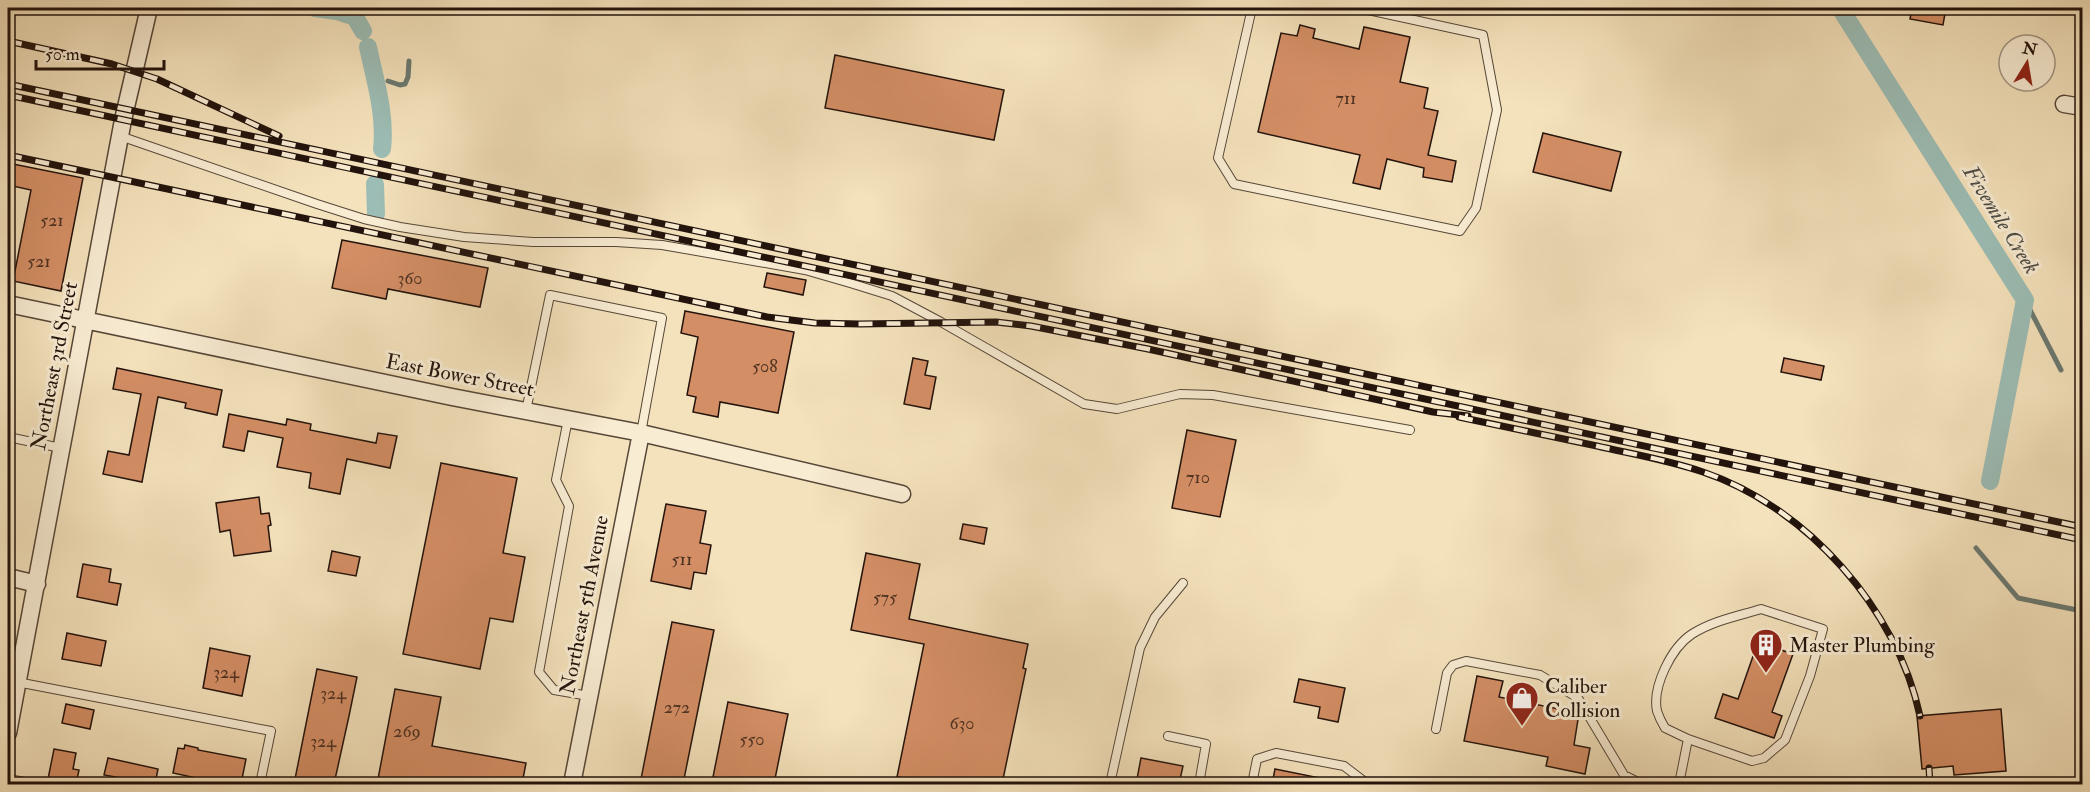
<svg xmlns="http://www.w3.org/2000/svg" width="2090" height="792" font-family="'IM FELL Double Pica',serif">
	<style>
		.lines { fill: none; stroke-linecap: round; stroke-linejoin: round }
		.stream { stroke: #6b7971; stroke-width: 5 }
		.canal { stroke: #9cbdb5; stroke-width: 18 }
		.building { fill: #d48e65; stroke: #22130c; stroke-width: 1.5 }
		.service-casing { stroke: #564738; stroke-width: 10 }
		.minor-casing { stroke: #564738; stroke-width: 19 }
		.service { stroke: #f8ecd3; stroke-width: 8 }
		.minor { stroke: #f8ecd3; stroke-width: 16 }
		.rail-casing { stroke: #22130c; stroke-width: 7 }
		.rail { stroke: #f8ecd3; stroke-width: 4.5; stroke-dasharray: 14; stroke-linecap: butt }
		.labels { text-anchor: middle; stroke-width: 6; stroke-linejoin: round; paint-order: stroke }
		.number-label { font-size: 18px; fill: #4e3222 }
		.street-label { font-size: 21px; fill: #22130c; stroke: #f8ecd3 }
		.poi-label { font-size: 21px; fill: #22130c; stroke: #f8ecd3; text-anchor: start }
		.water-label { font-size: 22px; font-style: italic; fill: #4d4e47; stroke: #f8ecd3 }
	</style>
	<rect width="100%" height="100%" fill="#f4e2bc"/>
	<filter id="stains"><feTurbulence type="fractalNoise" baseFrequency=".00333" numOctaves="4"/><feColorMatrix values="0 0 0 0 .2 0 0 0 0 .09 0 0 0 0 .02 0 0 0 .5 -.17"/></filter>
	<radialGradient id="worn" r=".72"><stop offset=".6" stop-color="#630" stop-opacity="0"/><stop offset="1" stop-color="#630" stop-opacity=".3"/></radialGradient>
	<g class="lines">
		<!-- stream -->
		<path class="stream" d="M388 81 400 85 405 84 408 77 409 61
			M2025 300 2061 370
			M1976 548 2018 598 2082 611"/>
		<!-- canal -->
		<path class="canal" d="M315 8 337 11 355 17 363 31
			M1840 8 2025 300 1990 481
			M368 47C375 80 386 115 382 149
			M375 184 376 214"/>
	</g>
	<!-- building -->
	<path class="building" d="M1912 8H1946L1943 25 1910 19Z
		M1300 25 1315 29 1313 38 1359 49 1364 27 1410 37 1400 82 1428 88 1424 108 1438 111 1428 155 1456 161 1452 182 1423 177 1424 168 1387 159 1380 189 1353 183 1360 155 1258 132 1281 33 1297 36Z
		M835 55 1004 90 994 140 825 108Z
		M1543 133 1621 152 1611 191 1533 172Z
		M8 163 83 178 61 291 13 281 31 190 8 185Z
		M342 240 488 268 480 307 388 289 386 299 332 288Z
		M767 273 806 280 803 295 764 287Z
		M685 311 794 332 778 413 720 402 718 417 693 412 696 397 687 395 698 337 681 333Z
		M913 358 928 361 925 375 936 377 930 409 904 404Z
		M1784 358 1824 366 1821 380 1781 372Z
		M117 368 222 390 217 415 185 408 186 403 158 397 142 482 103 474 108 451 129 455 141 394 113 389Z
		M229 414 286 425 287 419 311 424 310 430 376 443 378 433 397 436 390 468 347 459 340 494 309 488 311 473 277 467 283 438 248 431 244 451 223 447Z
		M1187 430 1236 440 1220 517 1172 508Z
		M441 463 517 478 503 553 525 557 513 622 490 618 480 669 403 654Z
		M259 497 261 514 269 513 271 525 268 526 271 551 234 556 230 530 220 532 216 503Z
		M666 504 706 511 700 543 711 545 706 574 694 572 691 589 651 581Z
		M963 524 987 528 984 544 960 539Z
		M332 551 360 557 356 576 328 571Z
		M866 553 920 564 909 619 1028 644 1023 668 1026 669 1002 784H931L897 777 924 644 851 630Z
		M83 564 111 569 109 582 121 584 117 605 77 597Z
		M672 622 714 630 683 784H640Z
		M67 633 106 641 101 666 62 659Z
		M1758 642 1793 654 1772 712 1782 716 1774 738 1715 718 1723 694 1738 699Z
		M210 648 250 656 242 696 203 688Z
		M317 669 357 677 349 716 334 784H294Z
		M1477 676 1503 681 1499 697 1579 713 1574 745 1590 748 1585 774 1546 766 1548 757 1464 741Z
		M1299 679 1345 688 1338 722 1318 718 1320 707 1294 702Z
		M395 689 441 697 432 746 526 763 522 784H410L378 779Z
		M728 702 788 714 774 784H751L713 777Z
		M66 704 94 710 90 729 62 723Z
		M2001 709 2006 771 1954 775 1953 766 1922 769 1917 716Z
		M185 745 198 748V750L246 759 241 784H200L201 779 173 773 178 748 184 749Z
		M54 749 76 753 73 769 79 770 76 784 48 779Z
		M108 758 158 769 155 784 104 775Z
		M1141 758 1183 766 1179 784H1136Z
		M1275 769 1320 778V784H1272Z"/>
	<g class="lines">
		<!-- service casing -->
		<g class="service-casing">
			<path id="service" d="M1252 8 1218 158 1234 184 1460 231 1476 208 1497 110 1483 35 1359 8
				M2082 134 2080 141 2082 162
				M120 136 317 204 364 219 400 227 464 237 533 242H616L662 245 805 270 850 283 892 296 941 322 1084 404 1117 409 1180 394 1213 395 1410 430
				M526 411 550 295 662 318 641 433
				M568 419 556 480 569 506 539 672 554 690 589 696
				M8 437 61 448
				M1761 609 1823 629 1810 676 1785 740 1764 758 1752 761 1688 739 1665 728C1662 723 1659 717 1657 711 1652 687 1671 648 1692 634 1712 621 1738 616 1761 609Z
				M17 682 271 731 260 784
				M1436 729 1447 673 1453 665 1466 661 1540 675 1578 698 1624 775 1642 784
				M1168 736 1206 744 1199 784
				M8 779 37 784
				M1110 784 1140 648 1155 617 1183 583
				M1252 784 1257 759 1276 753 1344 766 1365 782V784
				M1679 784 1688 739
				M2004 784 2018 782"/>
		</g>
		<!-- minor casing -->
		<g class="minor-casing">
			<path id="minor" d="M2064 104 2082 107
				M8 304 452 397 641 433 902 494
				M8 577 37 584
				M8 733 123 120 149 8
				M572 784 641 433"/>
		</g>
		<!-- service -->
		<use href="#service" class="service"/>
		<!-- minor -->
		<use href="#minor" class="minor"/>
		<!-- rail casing -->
		<g class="rail-casing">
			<path id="rail" d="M8 41 112 64 157 79 279 136
				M8 84 2082 527
				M8 95 2082 540
				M8 155 767 317 815 323 860 324 996 322 1031 326 1148 349 1433 412 1468 416
				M1459 417C1505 427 1551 436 1597 446 1632 454 1668 460 1703 472 1807 507 1897 609 1920 716
				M1929 768 1930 784"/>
		</g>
		<!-- rail -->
		<use href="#rail" class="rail"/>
	</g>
	<!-- icons -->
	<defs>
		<g id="building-pin" transform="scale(1.725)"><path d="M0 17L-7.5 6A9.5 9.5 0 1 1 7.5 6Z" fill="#8f2418" stroke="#f8ecd3"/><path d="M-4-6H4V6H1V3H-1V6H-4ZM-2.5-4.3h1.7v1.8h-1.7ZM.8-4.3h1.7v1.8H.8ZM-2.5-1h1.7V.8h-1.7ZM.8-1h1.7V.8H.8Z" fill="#fff"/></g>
		<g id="shop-pin" transform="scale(1.725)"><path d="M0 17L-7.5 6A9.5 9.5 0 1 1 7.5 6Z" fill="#8f2418" stroke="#f8ecd3"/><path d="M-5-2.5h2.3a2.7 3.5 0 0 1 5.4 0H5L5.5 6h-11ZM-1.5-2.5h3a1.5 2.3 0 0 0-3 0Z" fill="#fff"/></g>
	</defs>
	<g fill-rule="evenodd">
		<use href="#building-pin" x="1766" y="645"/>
		<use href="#shop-pin" x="1522" y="698"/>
	</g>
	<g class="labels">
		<!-- number labels -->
		<g class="number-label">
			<text x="1346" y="104">711</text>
			<text x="52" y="226">521</text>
			<text x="39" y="267">521</text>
			<text x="410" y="284">360</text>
			<text x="765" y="372">508</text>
			<text x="1198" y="483">710</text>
			<text x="682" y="565">511</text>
			<text x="885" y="603">575</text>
			<text x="226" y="678">324</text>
			<text x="333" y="699">324</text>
			<text x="677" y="713">272</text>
			<text x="962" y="729">630</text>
			<text x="407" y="737">269</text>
			<text x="752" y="745">550</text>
			<text x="323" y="747">324</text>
		</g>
		<!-- street labels -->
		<g class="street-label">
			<text transform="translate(54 366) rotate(-79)" y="7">Northeast 3rd Street</text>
			<text transform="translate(460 375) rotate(11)" y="7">East Bower Street</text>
			<text transform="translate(584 605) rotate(-79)" y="7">Northeast 5th Avenue</text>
		</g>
		<!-- poi labels -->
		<g class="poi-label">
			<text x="1789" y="652">Master Plumbing</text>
			<text x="1545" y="693">Caliber<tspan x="1545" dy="24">Collision</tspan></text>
		</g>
		<!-- water labels -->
		<g class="water-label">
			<text transform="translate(2002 219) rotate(58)" y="8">Fivemile Creek</text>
		</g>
	</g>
	<!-- margin -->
	<rect width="2090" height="792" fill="none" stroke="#f4e2bc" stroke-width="30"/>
	<rect x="9" y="9" width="2072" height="774" fill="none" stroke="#22130c" stroke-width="3"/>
	<rect x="15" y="15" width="2060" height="762" fill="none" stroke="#22130c" stroke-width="1.5"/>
	<!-- north arrow -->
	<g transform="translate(2027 63) rotate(11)"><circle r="28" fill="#f8ecd3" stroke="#a29583" stroke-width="1.5"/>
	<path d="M0-4.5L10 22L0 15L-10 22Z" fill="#8f2418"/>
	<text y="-9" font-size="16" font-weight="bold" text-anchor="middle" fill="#22130c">N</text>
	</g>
	<!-- scale -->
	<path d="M36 60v9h128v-9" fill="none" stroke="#22130c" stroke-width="3"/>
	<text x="45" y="60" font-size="18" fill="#22130c" stroke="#f8ecd3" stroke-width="4.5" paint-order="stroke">50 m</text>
	<rect width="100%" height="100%" filter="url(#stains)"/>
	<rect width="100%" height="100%" fill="url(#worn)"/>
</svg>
